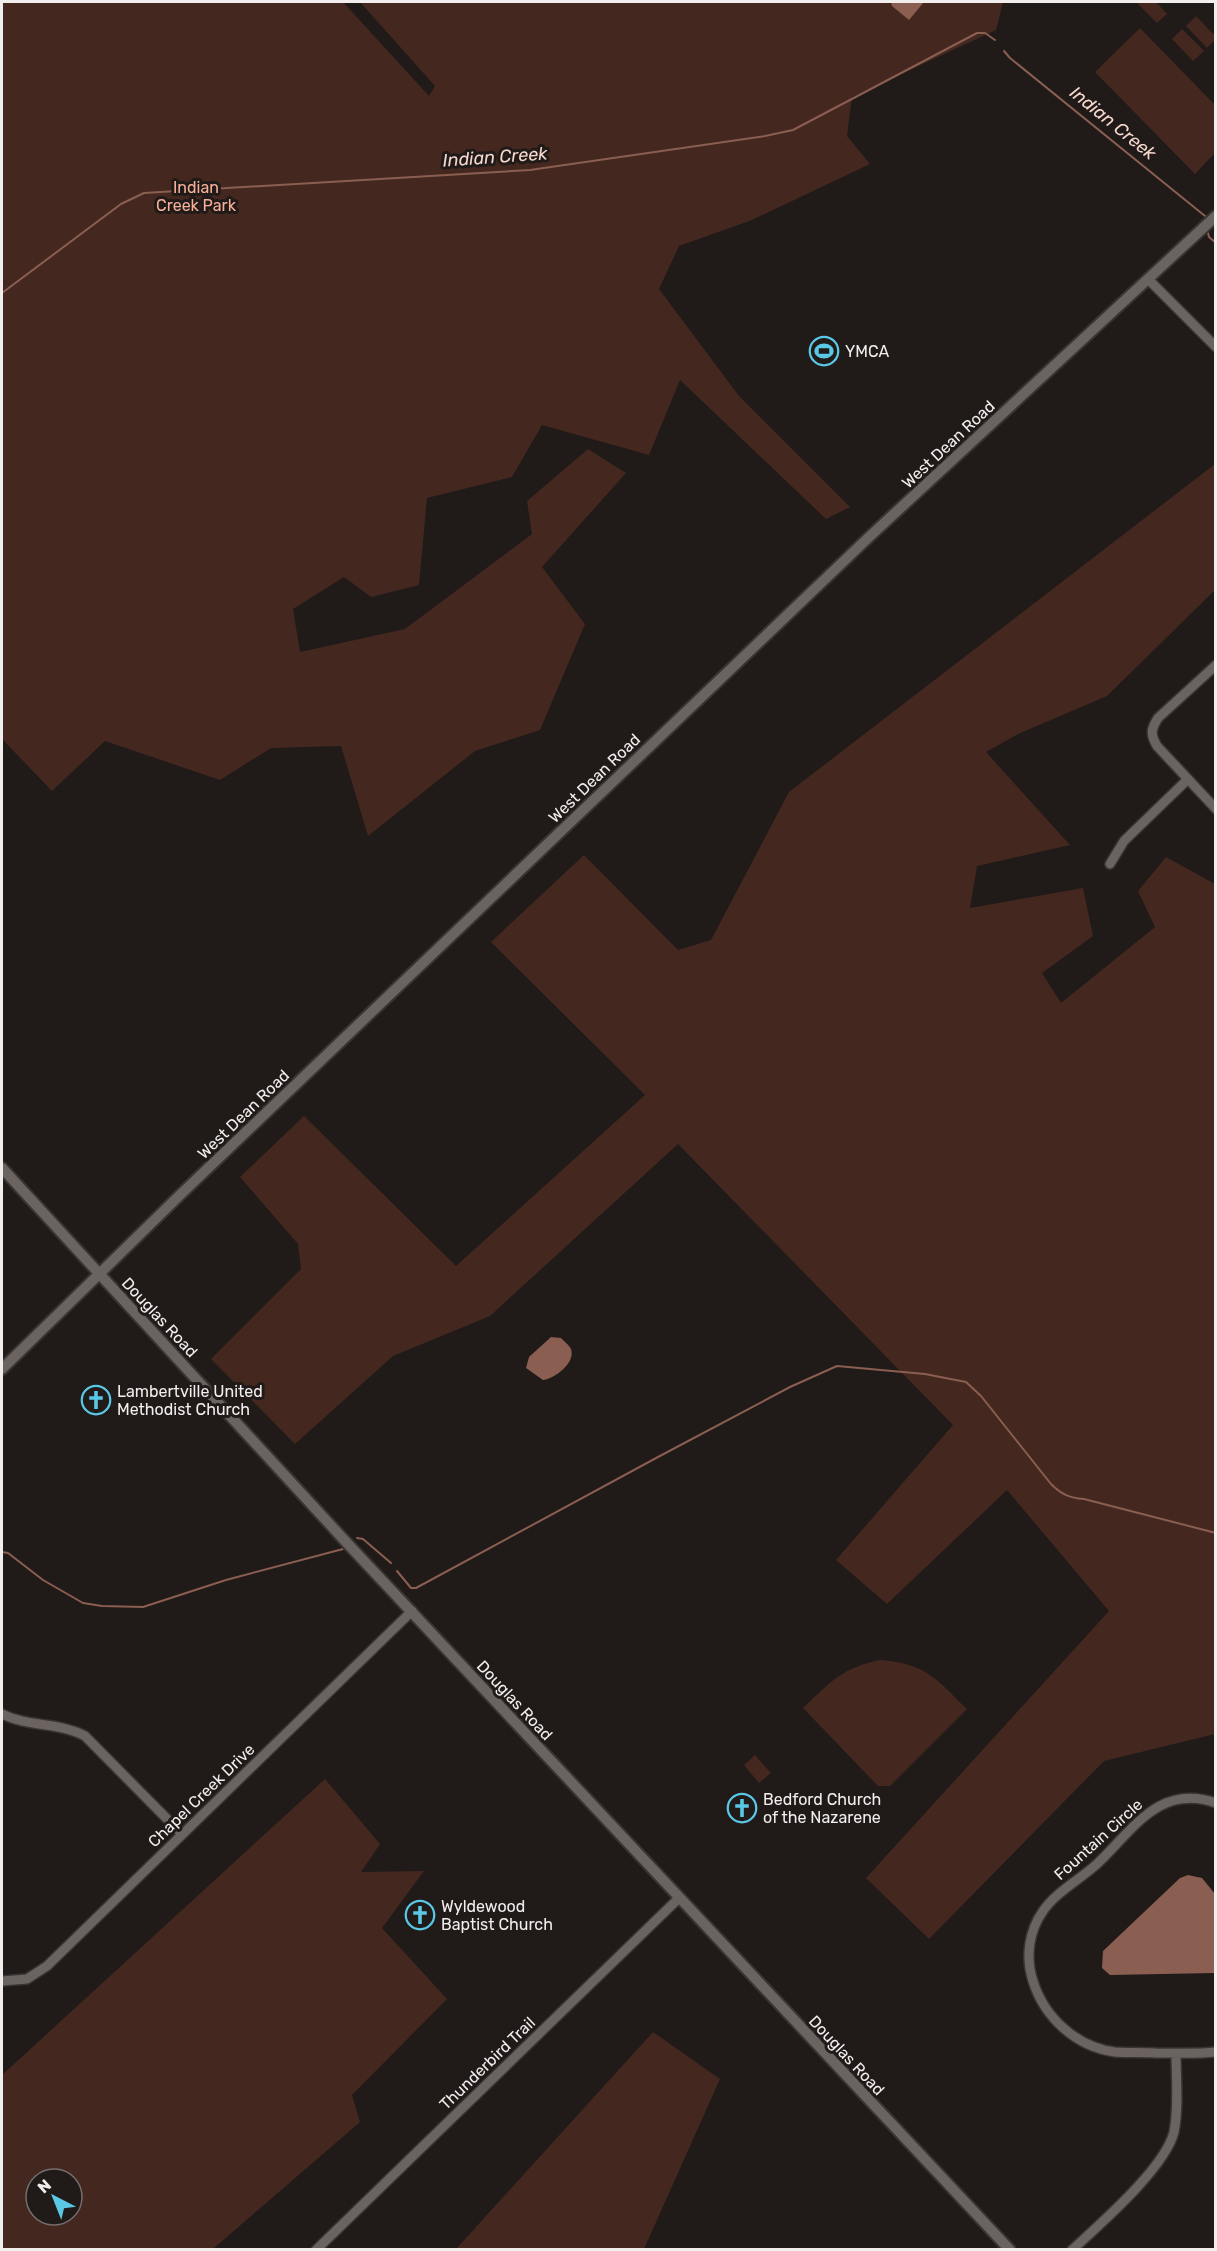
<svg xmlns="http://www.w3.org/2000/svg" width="1217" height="2251" font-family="Rubik,sans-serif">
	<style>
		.green { fill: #44281f; fill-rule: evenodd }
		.water { fill: #8a5e50 }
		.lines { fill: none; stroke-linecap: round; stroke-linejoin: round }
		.stream { stroke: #8a5e50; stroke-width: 2 }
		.minor-casing { stroke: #383433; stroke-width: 12 }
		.tertiary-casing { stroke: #383433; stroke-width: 14 }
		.minor { stroke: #6a6360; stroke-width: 9 }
		.tertiary { stroke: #6a6360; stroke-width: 10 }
		.labels { text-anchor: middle; stroke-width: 6; stroke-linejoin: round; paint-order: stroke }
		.park-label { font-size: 16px; fill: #f9b099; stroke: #201a19 }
		.poi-label { font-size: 16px; fill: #f2eeed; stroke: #201a19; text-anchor: start }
		.street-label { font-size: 16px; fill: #f2eeed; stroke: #201a19 }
		.water-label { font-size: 18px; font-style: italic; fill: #f5d7cd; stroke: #201a19 }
	</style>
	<rect width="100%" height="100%" fill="#201a19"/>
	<!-- green -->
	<path class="green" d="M2 2H343L429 96 435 86 360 2H1003L996 30 852 97 847 136 870 164 752 220 679 246 659 289 739 396 850 507 826 519 680 380 649 455 542 425 512 477 427 498 419 585 371 597 344 577 293 609 300 652 405 629 532 534 527 501 588 449 626 473 542 567 585 624 540 730 475 751 368 836 341 746 271 748 220 780 105 741 52 791 2 739Z
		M1136 2H1156L1167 14 1157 23Z
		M1196 16 1215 36V40L1207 48 1186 26Z
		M1140 28 1215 105V153L1195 174 1095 72Z
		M1182 29 1204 51 1193 61 1172 39Z
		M1215 464V590L1107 696 1018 734 986 752 1070 845 977 866 970 908 1083 888 1093 936 1042 973 1061 1003 1155 927 1138 891 1166 857 1215 884V1734L1104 1761 929 1939 866 1878 1109 1611 1007 1490 887 1604 836 1560 953 1425 678 1144 490 1316 393 1356 295 1444 211 1359 301 1269 298 1244 240 1177 304 1116 456 1266 645 1095 491 942 584 855 678 950 711 940 789 792Z
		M880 1660C927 1664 935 1678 967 1709L890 1786H878L803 1708C831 1682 841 1668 880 1660Z
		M755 1755 771 1773 759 1783 744 1765Z
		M325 1779 380 1844 361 1872 424 1871 382 1928 447 1999 352 2095 360 2122 213 2249H2V2075ZM36 2179H72V2215H36Z
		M653 2032 720 2079 644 2249H456Z"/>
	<!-- water -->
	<path class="water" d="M891 2H924L909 20 892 6Z
		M551 1337 561 1338C564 1341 569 1345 571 1349 576 1363 554 1379 543 1380L526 1368 529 1357Z
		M1188 1875 1202 1878 1215 1894V1973L1110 1975 1102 1968 1103 1951 1180 1878Z"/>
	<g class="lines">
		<!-- stream -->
		<path class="stream" d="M1004 51 1010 58 1205 216
			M1208 233 1209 237 1216 243
			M2 293 121 204 144 193 530 170 765 136 793 130 977 33H985L995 40
			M357 1538 363 1539 391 1563
			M2 1552 8 1553 43 1580 83 1603 102 1606 143 1607 226 1580 343 1549
			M397 1571 411 1588H416L658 1457 790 1387 837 1366 925 1374 966 1382 981 1396 1051 1484C1061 1494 1069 1498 1084 1499L1216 1533"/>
		<!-- minor casing -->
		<g class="minor-casing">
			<path id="minor" d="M1148 279 1216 347
				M1216 665 1158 718C1151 729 1150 734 1157 746L1216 809
				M1110 864 1124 841 1187 780
				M2 1714C28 1727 59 1722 85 1736L182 1834
				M1216 1803C1159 1783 1133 1830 1098 1863 1081 1879 1057 1891 1043 1911 1029 1931 1025 1957 1033 1981 1044 2017 1076 2047 1115 2052 1128 2053 1142 2052 1156 2053 1176 2053 1196 2054 1216 2052
				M2 1981 27 1979 47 1966 412 1611
				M316 2250 679 1898
				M1072 2250C1100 2224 1165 2168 1174 2132 1179 2107 1176 2078 1176 2053"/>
		</g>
		<!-- tertiary casing -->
		<g class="tertiary-casing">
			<path id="tertiary" d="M2 1168 347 1543 1010 2250
				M2 1369 181 1194 868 538 1216 216"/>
		</g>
		<!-- minor -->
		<use href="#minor" class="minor"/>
		<!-- tertiary -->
		<use href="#tertiary" class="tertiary"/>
	</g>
	<!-- icons -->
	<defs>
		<g id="stadium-ring" transform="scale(1.5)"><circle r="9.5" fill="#201a19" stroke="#5ac8e5" stroke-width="1.5"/><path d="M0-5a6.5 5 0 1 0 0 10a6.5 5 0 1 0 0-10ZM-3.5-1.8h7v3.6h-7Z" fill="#5ac8e5"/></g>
		<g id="church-ring" transform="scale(1.5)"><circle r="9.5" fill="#201a19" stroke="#5ac8e5" stroke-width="1.5"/><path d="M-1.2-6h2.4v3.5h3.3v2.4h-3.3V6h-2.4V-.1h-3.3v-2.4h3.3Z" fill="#5ac8e5"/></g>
	</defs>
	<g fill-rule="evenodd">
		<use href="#stadium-ring" x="824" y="351"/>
		<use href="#church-ring" x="96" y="1400"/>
		<use href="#church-ring" x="742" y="1808"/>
		<use href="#church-ring" x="420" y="1915"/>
	</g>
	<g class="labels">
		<!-- park labels -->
		<g class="park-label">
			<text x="196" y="193">Indian<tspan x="196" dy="18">Creek Park</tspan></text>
		</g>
		<!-- poi labels -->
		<g class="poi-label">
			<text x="845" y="357">YMCA</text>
			<text x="117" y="1397">Lambertville United<tspan x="117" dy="18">Methodist Church</tspan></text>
			<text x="763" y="1805">Bedford Church<tspan x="763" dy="18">of the Nazarene</tspan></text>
			<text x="441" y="1912">Wyldewood<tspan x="441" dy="18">Baptist Church</tspan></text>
		</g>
		<!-- street labels -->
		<g class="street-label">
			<text transform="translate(948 444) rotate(-43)" y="6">West Dean Road</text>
			<text transform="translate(594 778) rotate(-44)" y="6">West Dean Road</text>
			<text transform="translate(243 1114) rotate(-44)" y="6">West Dean Road</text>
			<text transform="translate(160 1317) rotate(47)" y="6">Douglas Road</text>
			<text transform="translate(515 1700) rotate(47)" y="6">Douglas Road</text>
			<text transform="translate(201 1795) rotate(-44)" y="6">Chapel Creek Drive</text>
			<text transform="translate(1098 1839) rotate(-42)" y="6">Fountain Circle</text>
			<text transform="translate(847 2055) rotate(47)" y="6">Douglas Road</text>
			<text transform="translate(487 2063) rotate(-44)" y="6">Thunderbird Trail</text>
		</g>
		<!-- water labels -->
		<g class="water-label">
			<text transform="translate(1113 123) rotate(39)" y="6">Indian Creek</text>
			<text transform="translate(495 157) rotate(-4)" y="6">Indian Creek</text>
		</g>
	</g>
	<!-- border -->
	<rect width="1217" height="2251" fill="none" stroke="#f2eeed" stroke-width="6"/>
	<!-- north arrow -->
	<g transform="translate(54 2197) rotate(318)"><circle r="28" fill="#201a19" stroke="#746f6e" stroke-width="1.5"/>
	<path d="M0-4.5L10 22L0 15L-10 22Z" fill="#5ac8e5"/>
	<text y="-9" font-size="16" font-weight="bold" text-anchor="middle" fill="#f2eeed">N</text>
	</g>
</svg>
